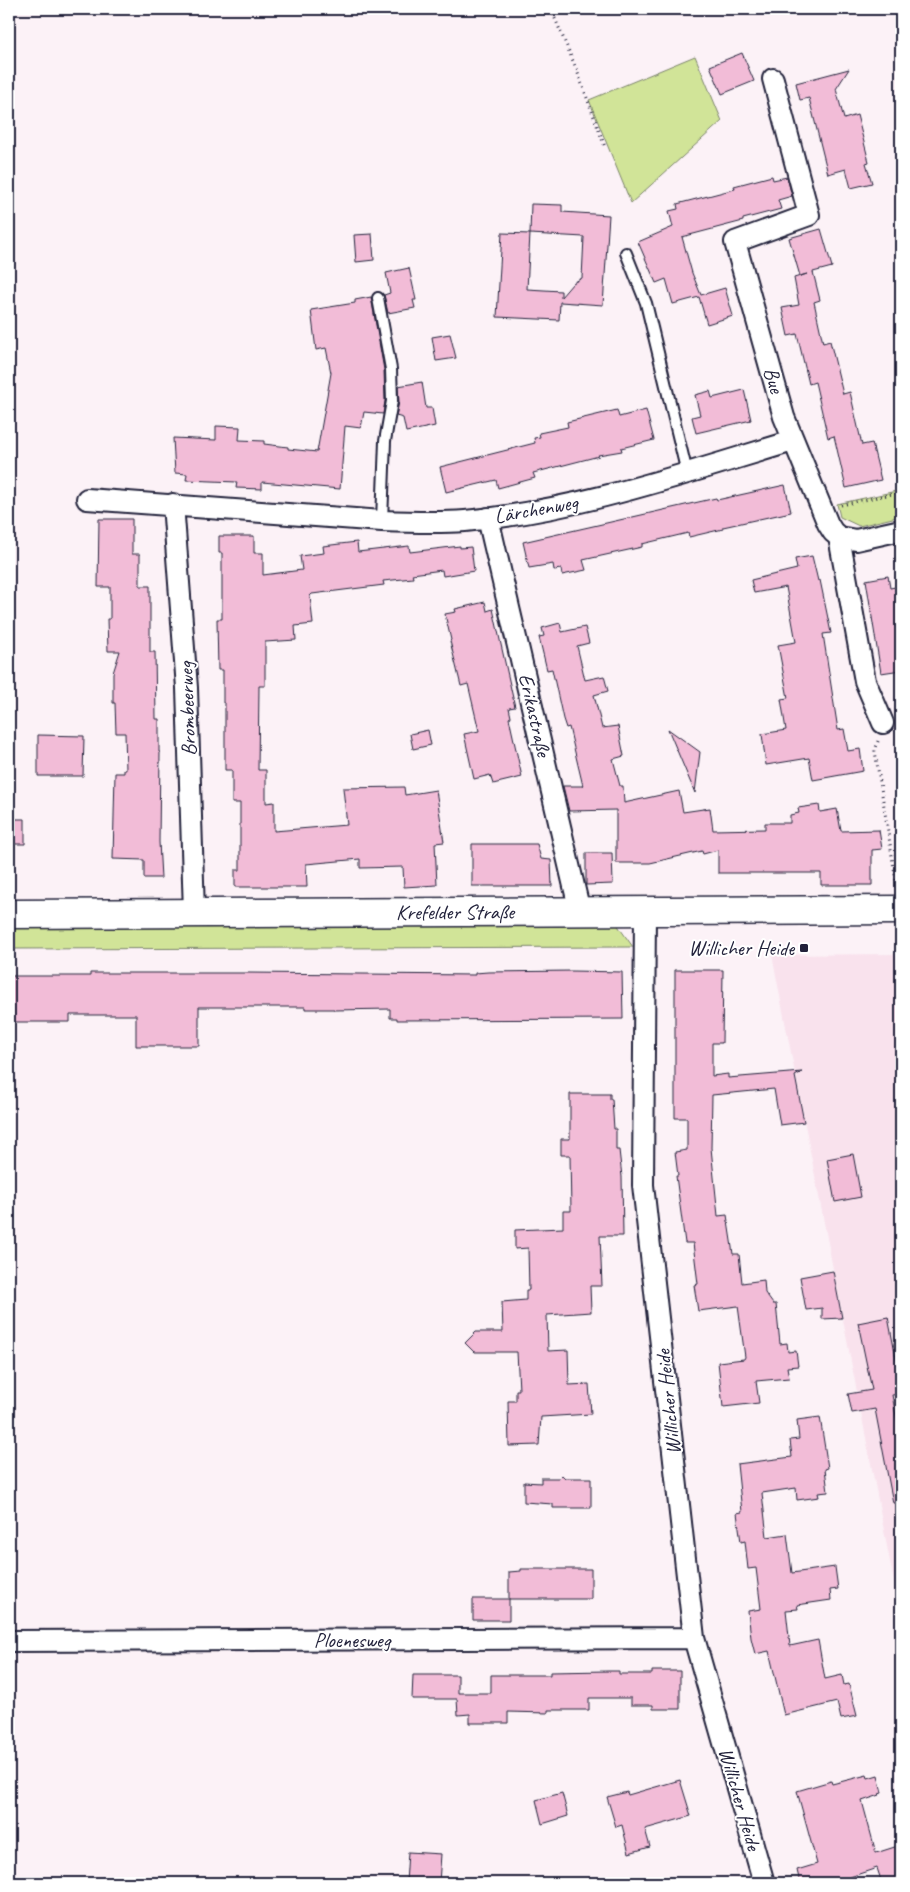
<svg xmlns="http://www.w3.org/2000/svg" width="910" height="1892" font-family="Caveat,sans-serif">
	<style>
		.built { fill: #f9e2ed }
		.green { fill: #d1e498; stroke: #7a836a }
		.building { fill: #f2bcd7; stroke: #22223b; fill-rule: evenodd }
		.lines { fill: none; stroke-linecap: round; stroke-linejoin: round }
		.lane-casing { stroke: #22223b; stroke-width: 14 }
		.street-casing { stroke: #22223b; stroke-width: 24 }
		.secondary-casing { stroke: #22223b; stroke-width: 31 }
		.path { stroke: #22223b; stroke-width: 3; stroke-dasharray: 1 4; stroke-linecap: butt }
		.lane { stroke: #fff; stroke-width: 10 }
		.street { stroke: #fff; stroke-width: 20 }
		.secondary { stroke: #fff; stroke-width: 28 }
		.poi-dot { fill: #22223b; stroke: #fff; stroke-width: 2 }
		.labels { text-anchor: middle; stroke-width: 4; stroke-linejoin: round; paint-order: stroke }
		.street-label { font-size: 21px; fill: #22223b; stroke: #fff }
		.poi-label { font-size: 21px; fill: #22223b; stroke: #fff; text-anchor: end }
	</style>
	<rect width="100%" height="100%" fill="#fcf2f7"/>
	<filter id="ink" filterUnits="userSpaceOnUse"><feTurbulence type="fractalNoise" baseFrequency=".02" numOctaves="2"/><feDisplacementMap in="SourceGraphic" scale="10" xChannelSelector="R" yChannelSelector="G"/><feConvolveMatrix kernelMatrix="1 2 1 2 8 2 1 2 1" color-interpolation-filters="sRGB"/></filter>
	<g filter="url(#ink)">
		<!-- built -->
		<path class="built" d="M901 954V1618L772 955Z"/>
		<!-- green -->
		<path class="green" d="M695 56 722 121 631 203 589 100Z
			M901 490V516L859 526 840 517 837 504Z
			M616 923 633 947 9 949V926Z"/>
		<!-- building -->
		<path class="building" d="M742 53 754 81 722 94 710 66Z
			M849 69 836 89 844 119 857 115 869 162 866 163 872 183 851 188 846 169 828 174 809 98 800 100 796 83Z
			M772 176 773 180 787 177 792 196 778 200 781 209 743 219V221L682 237 692 273 701 295 725 288 733 316 707 324 699 297 673 304 666 279 656 283 638 242 673 227 669 211 678 209 677 204 735 189 734 186Z
			M531 204 562 205V212L609 215 603 305 560 302 559 320 497 317 502 233 530 234ZM530 234 584 237 582 278 573 283 561 297V291L527 289Z
			M821 229 832 267 813 272 820 300 814 302 823 343 830 341 843 394 850 392 862 445 872 443 881 480 846 488 834 436 828 438 815 382 809 384 797 334 788 336 782 308 799 305 794 278 807 274 800 276 789 238Z
			M372 234 374 260 356 262 354 235Z
			M409 268 416 300H413L415 308 388 313 384 295 390 293 386 273Z
			M371 297 384 370 385 401 383 414 364 412 361 428 345 426 340 489 262 482V489L236 488 237 482 186 480 187 474 175 473 173 438 216 440V426L240 427 239 440 264 441V444L288 447V449L317 452 331 373 326 348 316 350 311 310 355 303V300Z
			M450 334 456 358 436 361 432 337Z
			M422 382 426 408H432L435 426 406 432 403 418 396 416 399 402 398 386Z
			M744 390 751 420 696 433 692 417 700 415 695 395 710 391 712 398Z
			M617 410 619 417 646 410 654 440 621 448 622 451 598 455 599 456 533 473 535 478 498 488 496 480 446 492 440 467 535 443 534 438 540 437 539 433 568 427 567 422Z
			M785 485 791 512 723 527V529L689 537 688 533 642 544V547L583 560 586 570 562 575 561 569 554 570 553 564 529 568 523 542 716 498 717 500Z
			M99 519H132V554H140V586H150V652H155L156 719H159V752H160L159 842 161 878H144V860L113 859 115 773H124V770H126L125 733H116L115 703H113V673L120 651H108L107 619H110V587H98Z
			M219 536H254V553H263V575L302 570 300 556 324 553 323 546 357 542 358 552 409 546 410 552 460 546V548L471 547 474 571 443 576 442 570 412 574 413 578 383 581 384 585 312 594 310 596 313 624 295 626 296 640 265 642V686H259L258 770H266V803L274 802V831L347 825 343 788 404 787 405 795 436 790 444 842 435 843 437 885 404 887 403 867 360 868V859L306 864 307 887H235V870H240V803H232V770H225V703H223V670H218L217 619H222V553H219Z
			M812 556 818 581 820 580 831 633 823 634 838 730 844 729 848 751 860 749 863 771 813 780 809 758 766 765 762 734 786 730 781 699 788 698 778 645 796 642 786 587 754 593 751 580 797 569 795 559Z
			M888 576 890 588 901 586V670L881 673 866 580Z
			M485 602 487 611 493 609 515 707 509 708 511 717 509 718 522 777 493 784 490 775 474 779 464 734 479 731 468 684 461 686 450 641 451 640 445 614 456 612 455 609Z
			M560 623 562 632 585 627 589 643 577 646 585 680 604 676 608 691 594 695 602 728 618 726 624 756 613 759 620 786H623L624 803 679 791 683 812 710 808 713 830 765 829V823H790V815L799 813 798 808 819 805 820 812 837 809 841 831 879 830 882 849 872 850V885H821V873H718V850L703 854 702 851 650 863H616V810L569 811 563 786H583L569 727 566 728 563 719 552 669 547 670 539 637 544 636 542 628Z
			M668 729 700 752 695 793Z
			M428 730 431 745 413 749 410 734Z
			M38 735 84 736 83 776H38Z
			M9 819H25V844H9Z
			M472 844H537L541 859 551 860 552 886H472Z
			M586 853H612L613 884 586 885Z
			M675 970H723L722 1043H712V1076L728 1074V1078L802 1072 795 1076 804 1122 780 1125 774 1089 712 1095 711 1148 718 1216 727 1215 733 1254H739L742 1283 764 1280 765 1293 773 1304H776L780 1344 787 1343 788 1352 796 1351 798 1366 787 1367 789 1378 756 1381 759 1403 723 1407 718 1362 744 1359 745 1357 738 1306 698 1311 694 1285 698 1284 693 1243H685L676 1176H678L675 1152 687 1150V1118H675Z
			M572 971 622 972 623 1019 397 1020V1018H390V1009L334 1010V1009H305V1007H199V1046H136V1015H70V1022H9V976H90V973H247L475 975V973L488 972Z
			M570 1094H610V1099H612L614 1129H616V1150H619L622 1177 623 1236H600L602 1286H590L591 1312 547 1315 548 1351 568 1350 569 1385 589 1384 591 1414 541 1417 539 1445 509 1446 508 1401H516V1390H519L517 1352H474L465 1343 476 1332H503L502 1302 526 1300V1290H529L528 1248 515 1249V1230L563 1228V1211H571L570 1155H561V1139H570Z
			M853 1154 861 1197 835 1202 827 1159Z
			M833 1271 842 1318 822 1319V1308L806 1310 800 1277Z
			M888 1317 901 1384V1394L892 1395 901 1442V1503H893L875 1409 852 1413 848 1394 872 1390 858 1323Z
			M820 1417 828 1468 825 1469 828 1492 818 1493 819 1497 797 1500 796 1488 762 1493 767 1537 787 1534 792 1573 835 1567 838 1589 830 1590 831 1600 797 1605 798 1609 786 1610 790 1646 818 1640 825 1679 842 1675 844 1685 849 1684 857 1716 841 1719 837 1702 784 1715 769 1651 755 1654 751 1638 748 1611 761 1609 756 1568 748 1569 745 1541 741 1542 737 1513 742 1512 737 1464 792 1457 790 1440 799 1439 797 1420Z
			M562 1475 565 1478H591V1508H553V1504L524 1502V1482L541 1483V1478H559Z
			M521 1569H591V1599H509V1572L521 1571Z
			M473 1599H509V1620H473Z
			M608 1671H619V1674H652V1671H680V1709H653V1705H631V1698H589V1710H548V1713L508 1712V1723H470V1714L458 1715 457 1699H412L413 1675H458V1693H491V1675H550V1672Z
			M867 1775 868 1778 878 1775 882 1793 879 1794 880 1795 862 1801 876 1853 901 1845V1877L882 1883 877 1868 832 1883H800L797 1870 817 1864 797 1791 831 1781 832 1784Z
			M680 1780 691 1816 645 1829 650 1847 629 1853 622 1825 616 1827 607 1797 627 1792 628 1795Z
			M562 1793 568 1816 542 1824 536 1800Z
			M408 1852 441 1854 439 1883H406Z"/>
		<g class="lines">
			<!-- lane casing -->
			<g class="lane-casing">
				<path id="lane" d="M626 253 646 303 687 473
					M378 298 391 369 392 401 385 441 382 521"/>
			</g>
			<!-- street casing -->
			<g class="street-casing">
				<path id="street" d="M773 79 809 215 735 242 784 417 828 524 833 532 839 537 865 681 883 723
					M87 499 382 521C410 522 438 523 465 521 577 511 686 473 793 441
					M173 504 187 688 194 913
					M488 518 580 912
					M839 537 856 540 901 530
					M645 912 643 1185 694 1638 764 1883
					M9 1641 694 1638"/>
			</g>
			<!-- secondary casing -->
			<g class="secondary-casing">
				<g id="secondary">
					<path id="s1" d="M9 914 901 910"/>
				</g>
			</g>
			<!-- path -->
			<path class="path" d="M551 9 576 68 605 147
				M841 505 901 492
				M878 741 875 751 897 887"/>
			<!-- lane -->
			<use href="#lane" class="lane"/>
			<!-- street -->
			<use href="#street" class="street"/>
			<!-- secondary -->
			<use href="#secondary" class="secondary"/>
		</g>
	</g>
	<!-- markers -->
	<rect class="poi-dot" x="799" y="943" width="10" height="10" rx="2.5"/>
	<g class="labels">
		<!-- street labels -->
		<g class="street-label">
			<text transform="translate(774 380) rotate(74)" y="7">Bue</text>
			<text transform="translate(536 509) rotate(-10)" y="7">Lärchenweg</text>
			<text transform="translate(187 709) rotate(-92)" y="7">Brombeerweg</text>
			<text transform="translate(535 715) rotate(77)" y="7">Erikastraße</text>
			<text dy="7" stroke="none"><textPath href="#s1" startOffset="446">Krefelder Straße</textPath></text>
			<text transform="translate(668 1402) rotate(-96)" y="7">Willicher Heide</text>
			<text x="352" y="1647">Ploenesweg</text>
			<text transform="translate(740 1799) rotate(74)" y="7">Willicher Heide</text>
		</g>
		<!-- poi labels -->
		<g class="poi-label">
			<text x="794" y="955">Willicher Heide</text>
		</g>
	</g>
	<!-- margin -->
	<rect width="910" height="1892" fill="none" stroke="#fff" stroke-width="30"/>
	<rect x="15" y="15" width="880" height="1862" fill="none" stroke="#22223b" stroke-width="2" filter="url(#ink)"/>
</svg>
